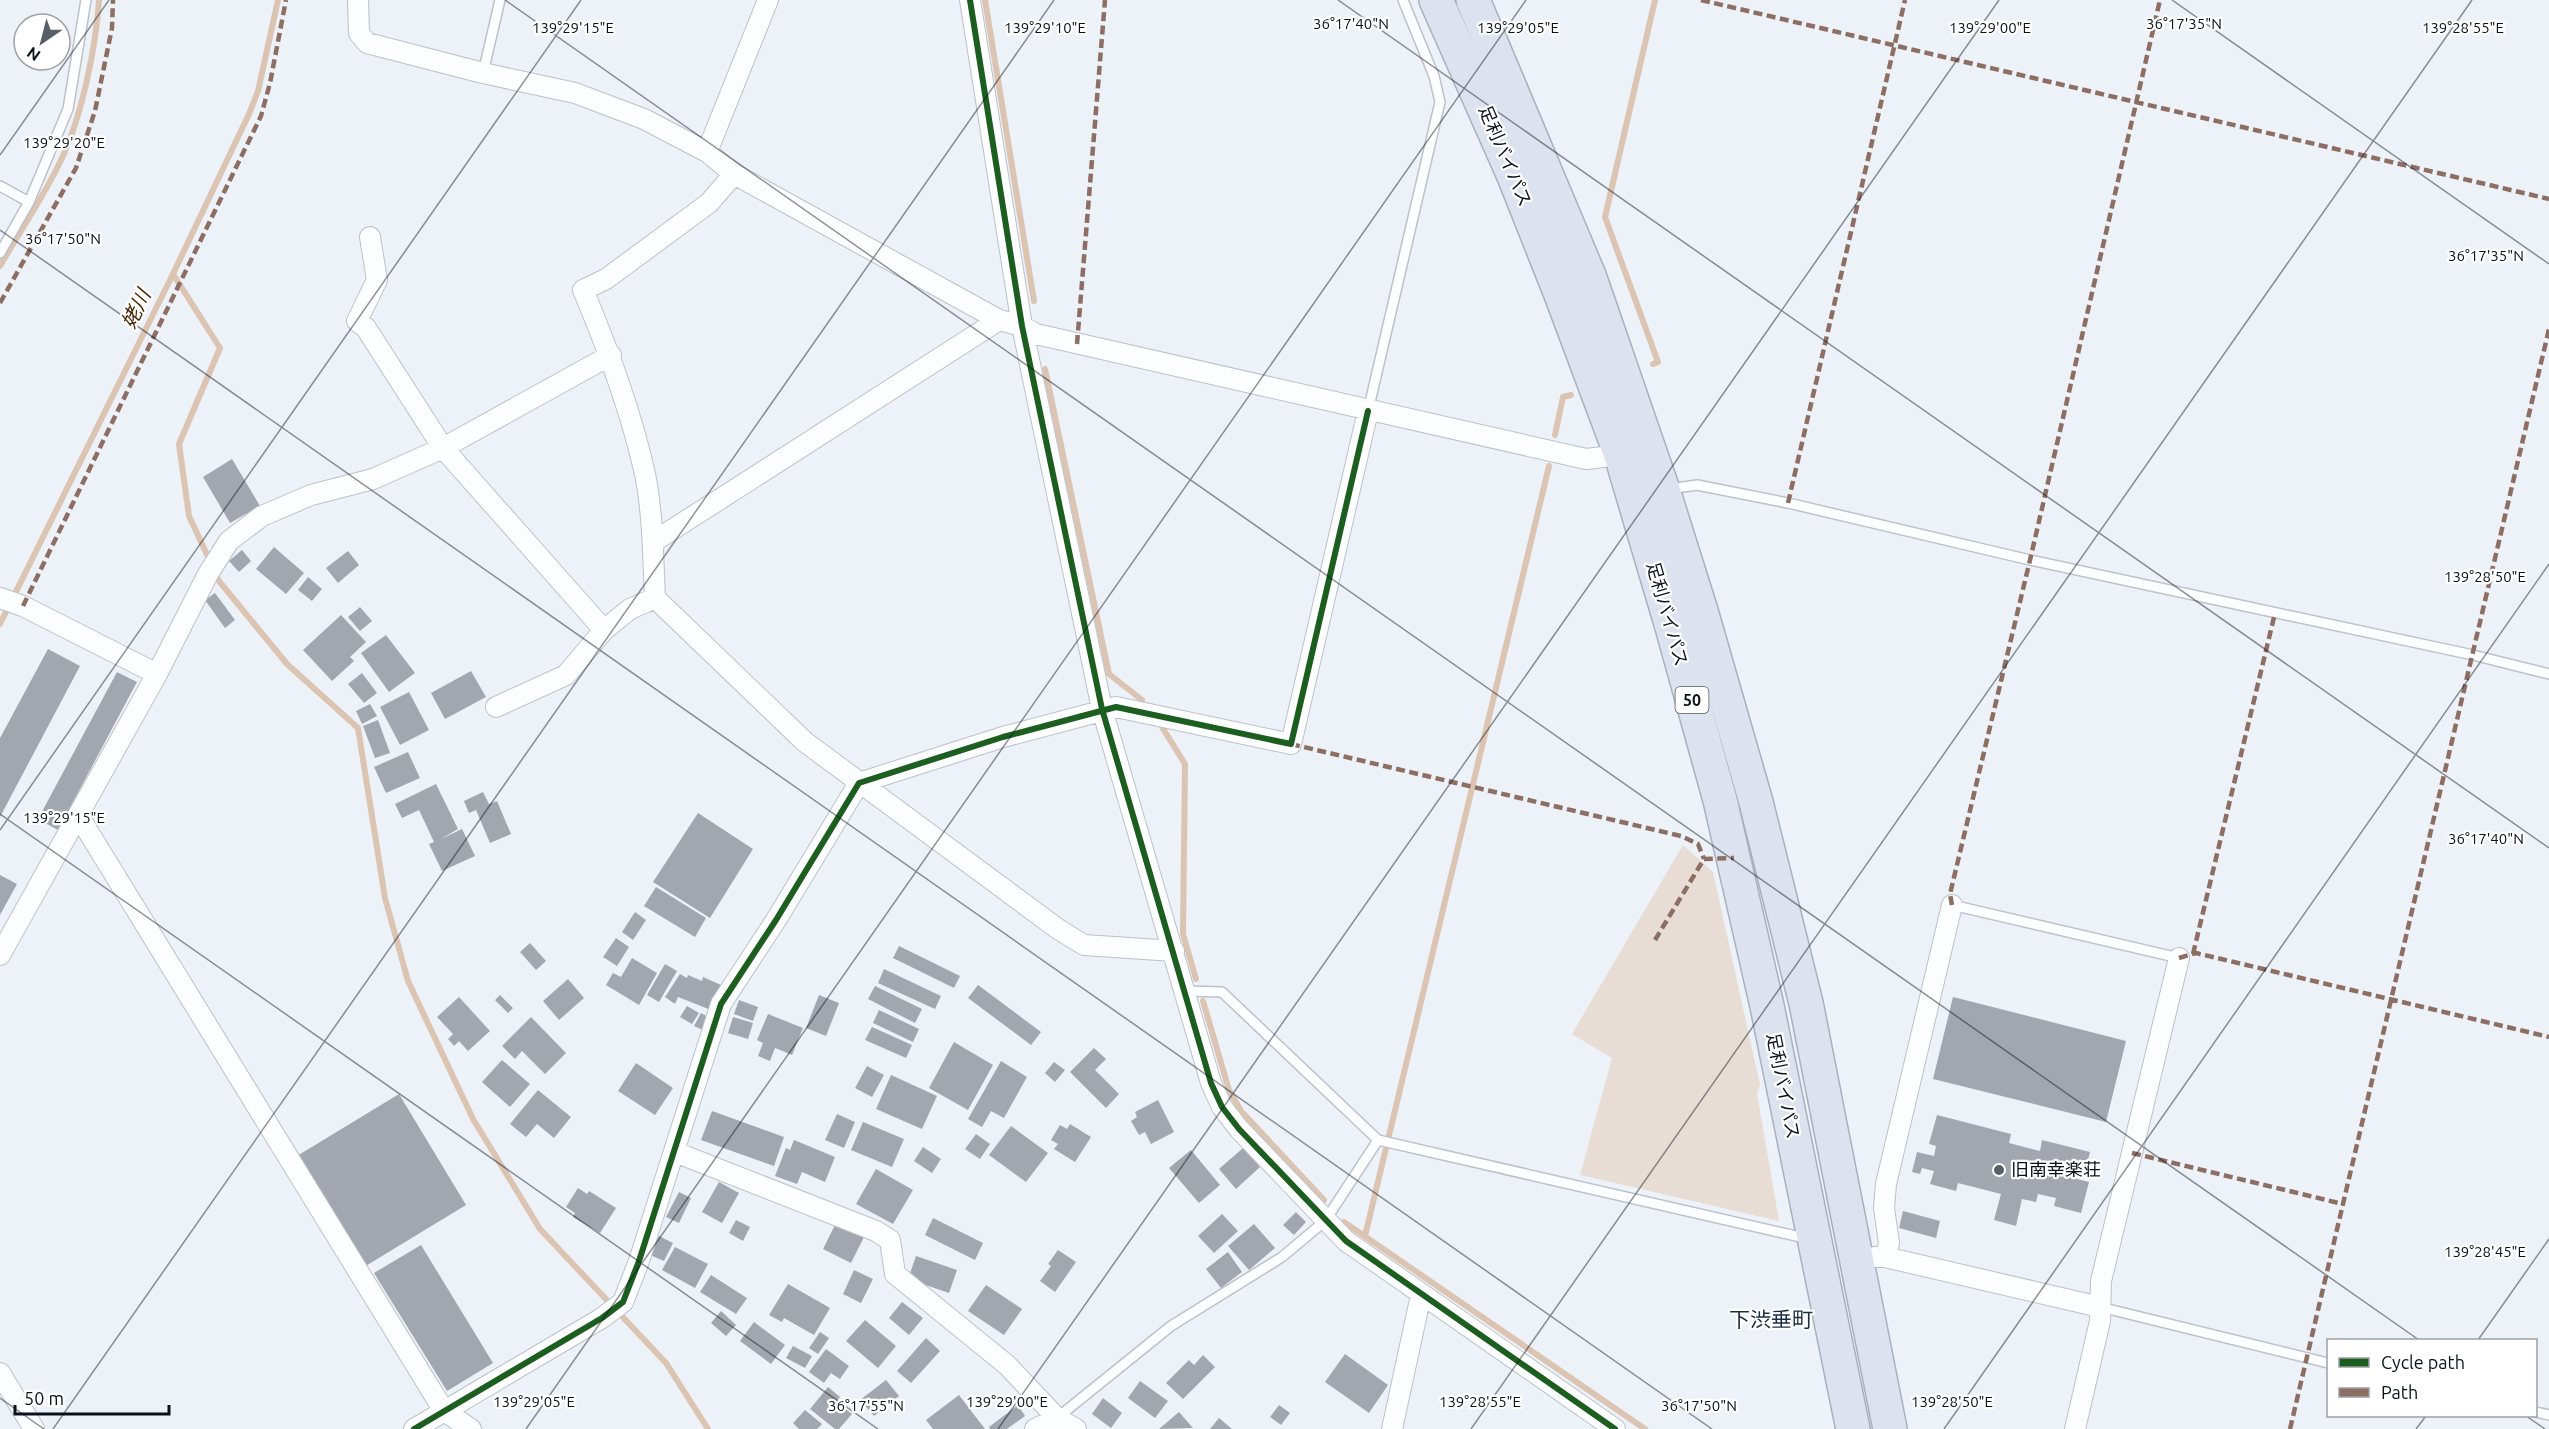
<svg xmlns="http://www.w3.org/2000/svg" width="2549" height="1429" font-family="Ubuntu,'Noto Sans JP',sans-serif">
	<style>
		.green { fill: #e8ddd4 }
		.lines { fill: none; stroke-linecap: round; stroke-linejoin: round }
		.stream { stroke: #dbc4b2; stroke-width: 6 }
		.building { fill: #a2a7af }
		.lane-casing { stroke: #bcc1ca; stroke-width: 12 }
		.street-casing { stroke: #bcc1ca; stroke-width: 22 }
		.highway-casing { stroke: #a8b0be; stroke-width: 36 }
		.lane { stroke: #fcfdfe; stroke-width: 9 }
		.street { stroke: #fcfdfe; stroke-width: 20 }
		.highway { stroke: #dde3ee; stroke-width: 33 }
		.quiet { stroke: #8d6e63; stroke-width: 4.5; stroke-dasharray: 9 4.5; stroke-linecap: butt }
		.cycleway-casing { stroke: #fff; stroke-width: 10 }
		.cycleway { stroke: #1b5e20; stroke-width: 6 }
		.ticks { fill: none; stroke: #0a111b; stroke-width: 1.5; stroke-opacity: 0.45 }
		.poi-dot { fill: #595f68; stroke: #fff; stroke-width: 2 }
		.labels { text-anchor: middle; stroke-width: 4.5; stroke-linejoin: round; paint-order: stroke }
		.shield { fill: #fff; stroke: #54585f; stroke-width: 1.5 }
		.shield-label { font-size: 16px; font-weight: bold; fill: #0a111b }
		.street-label { font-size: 18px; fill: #0a111b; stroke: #fff }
		.poi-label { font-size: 18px; fill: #0a111b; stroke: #fff; text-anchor: start }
		.water-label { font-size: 20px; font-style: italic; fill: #4a2904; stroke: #fff }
		.quarter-label { font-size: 21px; fill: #1b2b42; stroke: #fff }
		.ticks-label { font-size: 15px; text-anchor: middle; fill: #0a111b; stroke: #fff; stroke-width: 4.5; stroke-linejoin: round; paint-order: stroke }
	</style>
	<rect width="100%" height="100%" fill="#edf1f8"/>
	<!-- green -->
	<path class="green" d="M1683 845 1713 872 1760 1085 1757 1093 1779 1221 1580 1175 1612 1058 1572 1034Z"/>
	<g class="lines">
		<!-- stream -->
		<path class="stream" d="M985 0 1034 301
			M0 266C20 231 45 195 62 158 82 115 96 47 99 0
			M173 274 220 348 179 444 189 516 210 561
			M1653 364 1658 362 1605 217 1655 0
			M1045 369 1109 674 1142 700
			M1555 435 1563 397 1571 395
			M214 571 219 581 287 664 358 728 385 898 408 981 473 1119 540 1229 666 1363 708 1429
			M0 624 173 274 249 114 258 91 278 0
			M1162 727 1185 764 1183 934 1196 979
			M1203 1001 1229 1090 1241 1111 1324 1200
			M1344 1222 1645 1429
			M1365 1236 1549 466"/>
	</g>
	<!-- building -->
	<path class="building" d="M232 459 260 506 230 523 203 477Z
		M274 547 304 573 286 594 256 569Z
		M242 550 251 561 239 572 229 561Z
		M348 551 359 565 338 583 326 568Z
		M308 577 322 589 312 601 298 590Z
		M215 593 235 620 225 628 205 600Z
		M360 607 372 621 360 631 348 617Z
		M341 615 366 642 350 657 354 661 332 681 303 650Z
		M386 635 415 673 389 692 361 653Z
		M48 649 80 666 0 817V738Z
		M471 671 486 697 445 719 431 693Z
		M117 672 137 682 58 830 38 819Z
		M362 673 377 693 364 703 348 684Z
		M409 692 429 730 400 745 380 707Z
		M370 704 377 716 362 724 356 711Z
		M378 720 390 753 375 758 363 726Z
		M408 752 420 778 386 793 374 767Z
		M436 784 458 829 441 839 462 829 475 856 442 871 429 844 434 842 419 810 402 818 395 804Z
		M483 792 489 804 497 801 511 834 490 843 476 810 469 813 464 801Z
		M698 813 753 849 710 918 653 882Z
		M0 875 17 884 0 915Z
		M656 887 706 918 695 937 644 906Z
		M635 912 646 920 633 940 622 932Z
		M616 938 629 947 617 966 603 957Z
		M530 943 546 961 536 970 520 952Z
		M899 946 960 976 954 988 893 958Z
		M632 958 657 973 639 1005 606 985 613 973 621 977Z
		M665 964 677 971 659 1002 647 995Z
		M884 969 941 996 935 1009 878 983Z
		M680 974 687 978 688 975 702 981 703 977 721 985 711 1010 678 997 675 1004 665 997Z
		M568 979 584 998 559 1020 543 1001Z
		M978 985 1041 1032 1031 1045 968 998Z
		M875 986 922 1009 915 1023 868 999Z
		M500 995 513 1008 508 1013 495 1000Z
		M819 995 839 1003 826 1036 806 1028Z
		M459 997 490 1031 468 1051 459 1041 454 1046 448 1039 453 1034 437 1017Z
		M1953 997 2126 1041 2106 1122 1933 1079Z
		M739 1000 758 1007 753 1021 734 1014Z
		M687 1006 699 1013 692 1024 680 1017Z
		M879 1010 919 1029 913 1042 873 1023Z
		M701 1013 712 1019 705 1031 694 1026Z
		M768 1014 803 1028 792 1055 775 1048 770 1061 758 1056 763 1043 757 1040Z
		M531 1017 566 1053 545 1074 522 1051 515 1059 502 1046Z
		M733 1017 753 1023 748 1039 728 1033Z
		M872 1027 912 1045 906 1058 865 1040Z
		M954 1042 993 1065 968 1110 929 1088Z
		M1094 1048 1106 1059 1095 1070 1119 1094 1106 1108 1070 1072Z
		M502 1060 530 1084 510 1107 482 1082Z
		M1001 1061 1027 1077 1004 1118 991 1111 982 1127 968 1119Z
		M1054 1062 1065 1070 1055 1082 1045 1073Z
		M636 1063 673 1088 655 1115 618 1091Z
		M867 1066 884 1075 872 1097 855 1088Z
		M891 1075 937 1096 922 1129 876 1109Z
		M538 1090 571 1117 554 1138 537 1124 526 1137 510 1124Z
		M399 1094 466 1205 364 1267 297 1156Z
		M1158 1100 1174 1132 1151 1144 1145 1132 1139 1135 1131 1121 1137 1117 1135 1112Z
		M712 1111 784 1137 774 1166 701 1140Z
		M837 1114 855 1122 844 1148 825 1140Z
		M1937 1115 2011 1134 2009 1143 2040 1151 2042 1140 2090 1152 2085 1172 2071 1168 2069 1177 2089 1182 2081 1213 2054 1206 2056 1198 2038 1194 2036 1202 2022 1199 2016 1226 1994 1220 2001 1194 1958 1183 1956 1191 1930 1184 1934 1171 1922 1168 1920 1174 1912 1172 1917 1152 1934 1156 1936 1146 1929 1144Z
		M863 1122 904 1139 892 1167 851 1150Z
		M1070 1124 1091 1137 1075 1162 1054 1149 1058 1144 1051 1140 1060 1125 1067 1129Z
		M1011 1126 1048 1153 1026 1182 989 1155Z
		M976 1134 990 1144 980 1159 965 1149Z
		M794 1140 835 1157 825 1182 802 1172 797 1184 775 1176 786 1148 790 1150Z
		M923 1147 941 1159 932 1173 914 1161Z
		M1243 1148 1260 1167 1236 1189 1219 1169Z
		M1191 1150 1220 1185 1199 1203 1169 1168Z
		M876 1169 913 1190 893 1224 856 1204Z
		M719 1182 739 1193 722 1223 702 1212Z
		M578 1188 587 1194 589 1191 616 1208 600 1233 573 1217 575 1213 566 1207Z
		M679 1192 691 1198 679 1223 666 1217Z
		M1903 1211 1940 1221 1936 1238 1899 1228Z
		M1296 1212 1306 1222 1294 1235 1283 1225Z
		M1222 1214 1238 1231 1214 1253 1198 1236Z
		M933 1218 983 1243 975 1260 925 1235Z
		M736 1220 750 1227 743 1241 729 1233Z
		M837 1221 865 1235 851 1263 823 1249Z
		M1254 1224 1275 1248 1249 1270 1228 1246Z
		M659 1236 673 1243 664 1261 650 1255Z
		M421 1245 493 1363 447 1391 374 1273Z
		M675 1247 708 1264 695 1288 662 1270Z
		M1058 1250 1076 1262 1055 1292 1040 1281 1051 1266 1048 1264Z
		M1228 1252 1242 1272 1221 1288 1206 1269Z
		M916 1256 957 1270 949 1293 908 1279Z
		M854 1270 873 1279 861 1303 843 1294Z
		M711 1275 747 1298 736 1314 700 1292Z
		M788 1284 830 1308 814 1335 784 1318 782 1322 769 1315Z
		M986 1285 1022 1309 1004 1335 968 1311Z
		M902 1302 923 1318 909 1335 889 1318Z
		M721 1311 736 1325 726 1336 711 1323Z
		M865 1320 896 1346 878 1368 846 1341Z
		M754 1322 785 1345 771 1364 740 1341Z
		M820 1332 829 1338 818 1354 809 1348Z
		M926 1338 940 1351 911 1383 897 1371Z
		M793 1346 812 1356 805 1368 786 1358Z
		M826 1349 849 1366 840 1379 831 1373 824 1383 809 1372Z
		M1345 1354 1388 1385 1369 1413 1325 1382Z
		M1203 1355 1215 1367 1183 1399 1166 1383 1189 1360 1194 1365Z
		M886 1380 899 1396 874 1416 860 1400Z
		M1140 1381 1168 1401 1155 1418 1128 1398Z
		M828 1387 840 1397 836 1402 852 1414 839 1429H835L810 1409Z
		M959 1395 985 1429H933L926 1420Z
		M1103 1398 1122 1413 1111 1428 1092 1414Z
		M1018 1405 1025 1416 1007 1429H990L989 1427Z
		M1279 1405 1290 1413 1281 1425 1270 1417Z
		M805 1410 822 1424 817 1429H799L793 1423Z
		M1179 1412 1193 1428 1159 1429Z
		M1219 1418 1232 1429H1210Z"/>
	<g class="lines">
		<!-- lane casing -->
		<g class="lane-casing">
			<path id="lane" d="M483 73 500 0
				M0 186 29 202
				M0 253 29 202 68 109 86 0
				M1368 411 1440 102 1434 76 1403 0
				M1669 489 1697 485 1788 503 2030 560 2473 655 2549 674
				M1952 905 2179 958
				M1185 991 1222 992 1378 1140 1809 1239
				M2100 1307 2328 1363
				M2536 1412 2549 1415
				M1057 1418 1171 1326 1282 1257 1325 1221 1378 1140"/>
		</g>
		<!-- street casing -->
		<g class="street-casing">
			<path id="street" d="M358 0 359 33 367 43 483 73 575 93 644 119 707 152 734 174 999 320 1022 326 1036 334 1586 459 1621 455
				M970 0 1022 326 1102 709 1211 1083 1222 1107 1239 1129 1346 1241 1615 1429
				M707 152 768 0
				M734 174 709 203 606 279 583 290C608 349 631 411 645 474 653 514 653 557 655 598L805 742 1058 929 1084 945 1174 951
				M370 237 377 280 357 321 366 328 443 448 604 630 630 609 655 598
				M653 542 999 320
				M0 598 23 606 157 674
				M496 707 566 675 604 630
				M78 815 444 1411 471 1429
				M0 955 157 674 208 574 229 541 262 516 311 495 373 479 443 448 611 355
				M675 1152 876 1231 890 1240 895 1274 1007 1365 1057 1418 1076 1429
				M1874 1257H1885L2100 1307
				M1885 1257 1889 1243 1884 1208 1886 1184 1952 905
				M0 1373 34 1429
				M414 1429 602 1318 623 1302 639 1261 721 1004 776 920 859 783 1003 737 1116 707 1291 744 1368 411
				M1035 1429 1057 1418
				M1392 1429 1421 1295
				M2075 1429 2100 1321 2101 1281 2179 958"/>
		</g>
		<!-- highway casing -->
		<g class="highway-casing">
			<path id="highway" d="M1436 0 1514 176 1562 297 1621 455 1672 627 1720 800 1767 1006 1853 1429
				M1473 0 1590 278 1663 490 1701 611 1756 802 1806 1003 1890 1429"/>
		</g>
		<!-- lane -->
		<use href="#lane" class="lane"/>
		<!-- street -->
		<use href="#street" class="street"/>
		<!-- highway -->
		<use href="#highway" class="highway"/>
		<!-- quiet -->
		<path class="quiet" d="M1701 0 2549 199
			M0 303 76 168 95 111 112 28 113 0
			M1077 344 1105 0
			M1788 503 1905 0
			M23 606 261 116 270 83 286 0
			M1291 744 1681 836 1698 844 1704 859
			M1952 905 1950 894 2030 560 2160 0
			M1655 940 1704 859 1734 858
			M2193 954 2275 613
			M2179 958 2196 953 2549 1037
			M2132 1153 2343 1204
			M2290 1429 2549 329"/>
		<!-- cycleway casing -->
		<g class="cycleway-casing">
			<path id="cycleway" d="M970 0 1022 326 1102 709 1211 1083 1222 1107 1239 1129 1346 1241 1615 1429
				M414 1429 602 1318 623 1302 639 1261 721 1004 776 920 859 783 1003 737 1116 707 1291 744 1368 411"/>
		</g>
		<!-- cycleway -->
		<use href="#cycleway" class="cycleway"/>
	</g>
	<!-- ticks -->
	<path class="ticks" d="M505 0 2419 1340M1338 0 2549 848M2172 0 2549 264M0 155 109 0M0 230 1712 1429M0 814 878 1429M0 830 581 0M2478 1340 2549 1239M0 1398 44 1429M2526 1416 2545 1429M53 1429 1054 0M526 1429 1526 0M998 1429 1999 0M1471 1429 2472 0M1944 1429 2549 564M2416 1429 2426 1416"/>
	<!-- markers -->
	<circle class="poi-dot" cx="1999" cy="1170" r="6"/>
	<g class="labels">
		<!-- shield labels -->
		<rect class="shield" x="1675.5" y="687" width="33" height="26" rx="4.5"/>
		<g class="shield-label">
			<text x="1692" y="706">50</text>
		</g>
		<!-- street labels -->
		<g class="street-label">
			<text transform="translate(1505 156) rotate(67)" y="6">足利バイパス</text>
			<text transform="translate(1667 614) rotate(74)" y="6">足利バイパス</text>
			<text transform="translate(1783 1086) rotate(79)" y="6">足利バイパス</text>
		</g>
		<!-- poi labels -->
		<g class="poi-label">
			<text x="2011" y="1176">旧南幸楽荘</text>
		</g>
		<!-- water labels -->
		<g class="water-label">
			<text transform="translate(136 309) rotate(-64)" y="7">姥川</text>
		</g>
		<!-- quarter labels -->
		<g class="quarter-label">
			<text x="1771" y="1327">下渋垂町</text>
		</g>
	</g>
	<g class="ticks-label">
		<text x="1351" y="29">36°17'40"N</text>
		<text x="2184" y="29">36°17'35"N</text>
		<text x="573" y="33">139°29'15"E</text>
		<text x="1045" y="33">139°29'10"E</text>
		<text x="1518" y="33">139°29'05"E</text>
		<text x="1990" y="33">139°29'00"E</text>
		<text x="2463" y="33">139°28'55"E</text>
		<text x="64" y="148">139°29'20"E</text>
		<text x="63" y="244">36°17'50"N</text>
		<text x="2486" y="261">36°17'35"N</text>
		<text x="2485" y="582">139°28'50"E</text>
		<text x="64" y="823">139°29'15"E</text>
		<text x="2486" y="844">36°17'40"N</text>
		<text x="2485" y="1257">139°28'45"E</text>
		<text x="534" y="1407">139°29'05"E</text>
		<text x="1007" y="1407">139°29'00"E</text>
		<text x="1480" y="1407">139°28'55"E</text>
		<text x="1952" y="1407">139°28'50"E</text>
		<text x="866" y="1411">36°17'55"N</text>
		<text x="1699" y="1411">36°17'50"N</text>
	</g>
	<!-- legend -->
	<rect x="2327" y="1339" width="210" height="78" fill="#ffffff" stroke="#9da0a4" stroke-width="1.5"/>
	<rect x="2339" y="1358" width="30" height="9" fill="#1b5e20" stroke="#9da0a4" stroke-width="1.5"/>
	<text x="2381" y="1369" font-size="18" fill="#0a111b">Cycle path</text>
	<rect x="2339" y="1388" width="30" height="9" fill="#8d6e63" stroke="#9da0a4" stroke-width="1.5"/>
	<text x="2381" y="1399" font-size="18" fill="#0a111b">Path</text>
	<!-- north arrow -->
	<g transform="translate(42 42) rotate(215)"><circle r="28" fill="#ffffff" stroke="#9da0a4" stroke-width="1.5"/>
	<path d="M0-4.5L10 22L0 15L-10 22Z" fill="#595f68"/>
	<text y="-9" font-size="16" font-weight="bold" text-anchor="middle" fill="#0a111b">N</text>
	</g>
	<!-- scale -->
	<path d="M15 1405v9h154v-9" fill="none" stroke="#0a111b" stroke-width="3"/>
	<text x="24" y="1405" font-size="18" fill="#0a111b" stroke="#ffffff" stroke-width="4.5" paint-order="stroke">50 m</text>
</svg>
